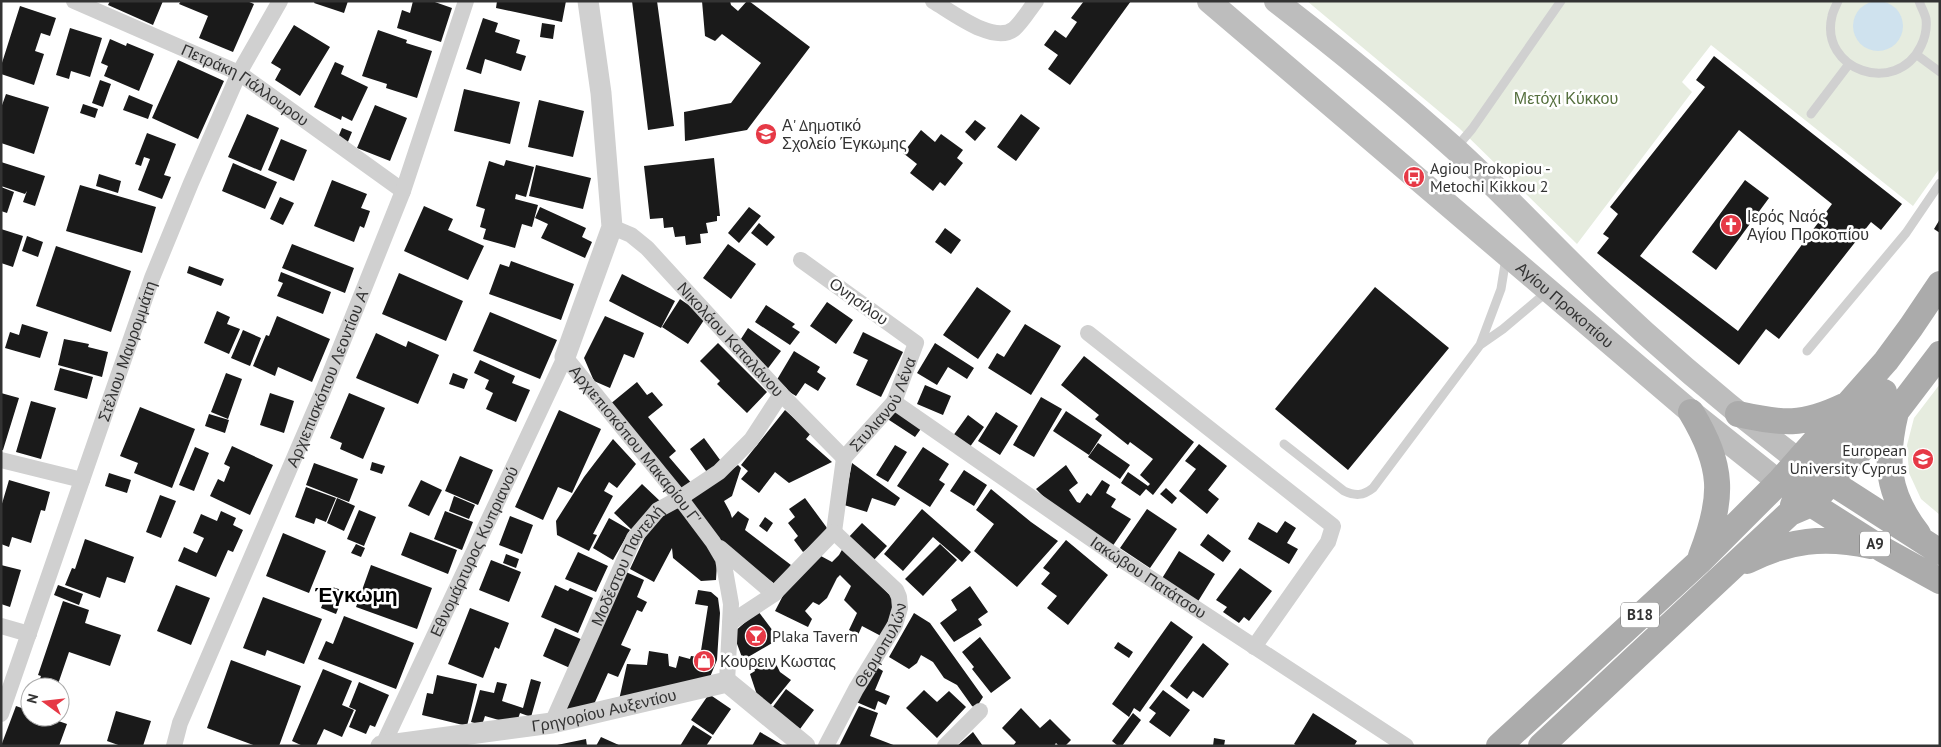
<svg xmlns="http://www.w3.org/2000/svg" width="1941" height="747" font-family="'PT Sans',sans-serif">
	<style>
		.green { fill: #e6ecdf }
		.water { fill: #cfe2ee }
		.building { fill: #1a1a1a; fill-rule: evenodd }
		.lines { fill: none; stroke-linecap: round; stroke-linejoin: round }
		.service { stroke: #d0d0d0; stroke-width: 9 }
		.minor { stroke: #d0d0d0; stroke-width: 16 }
		.tertiary { stroke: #d0d0d0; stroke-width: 21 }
		.secondary { stroke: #bdbdbd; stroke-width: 24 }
		.primary { stroke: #ababab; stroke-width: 26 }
		.labels { text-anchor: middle; stroke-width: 5; stroke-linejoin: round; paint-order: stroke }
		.shield { fill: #fff; stroke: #707070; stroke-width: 1 }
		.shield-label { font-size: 15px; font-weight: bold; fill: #333 }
		.street-label { font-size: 16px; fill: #333; stroke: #fff }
		.park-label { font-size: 16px; fill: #56703f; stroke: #fff }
		.poi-label { font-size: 16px; fill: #333; stroke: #fff; text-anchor: start }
		.district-label { font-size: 21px; font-weight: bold; fill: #000; stroke: #fff }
	</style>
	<rect width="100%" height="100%" fill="#fff"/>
	<!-- green -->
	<path class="green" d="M1307 1H1940V168L1913 206 1711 45 1682 82 1692 92 1577 244 1459 128Z
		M1940 384V515L1921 499 1909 473 1907 445 1914 418Z"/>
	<!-- water -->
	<path class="water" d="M1853 26a25 25 0 1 1 50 0a25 25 0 1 1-50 0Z"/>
	<!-- building -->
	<path class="building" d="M110 1H163L153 25 108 5Z
		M181 1H247L254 4 233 52 199 38 208 16 179 4Z
		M315 1H348L344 13 314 3Z
		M413 1H432L452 8 441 42 397 28 402 10 410 13Z
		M497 1H566L562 22 496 8Z
		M632 1H657L674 126 648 130Z
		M702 1H730L731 5 738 11 747 1H749L810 47 747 130 685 141 684 112 731 103 761 63 722 34 715 41 705 36Z
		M1084 1H1131L1070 85 1048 69 1058 55 1044 45 1055 30 1066 38 1077 22 1071 18Z
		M20 6 56 18 50 36 41 33 35 51 44 54 34 85 1 74V66Z
		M483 18 498 23 495 32 520 40 516 53 526 56 521 71 485 59 481 74 466 69Z
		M542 23 555 25 553 39 540 37Z
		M294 25 330 47 300 96 275 80 281 69 271 63Z
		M70 28 102 38 90 77 71 71 69 79 56 75Z
		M378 30 407 40 406 43 432 51 417 98 386 88 387 84 362 76Z
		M110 39 126 46 127 43 154 54 139 91 104 76 108 66 101 63Z
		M1714 56 1902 204 1881 230 1871 222 1779 339 1766 329 1739 365 1597 253 1609 238 1603 234 1618 214 1610 207 1705 87 1696 80ZM1739 130 1832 204 1738 331 1640 256Z
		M178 60 224 81 198 139 152 118Z
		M335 62 344 66 341 74 368 87 352 121 342 116 341 120 314 107Z
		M100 80 111 84 103 107 92 103Z
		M464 89 520 102 510 144 454 131Z
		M6 94 49 107 34 154 1 143V108Z
		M129 95 153 105 148 119 123 110Z
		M539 100 584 111 573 157 528 147Z
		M83 104 98 109 95 118 80 113Z
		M375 105 407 118 390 161 357 148Z
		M247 114 279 128 261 171 228 157Z
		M1021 114 1040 128 1016 161 997 147Z
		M975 120 986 128 975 141 965 132Z
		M342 128 352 132 347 144 337 140Z
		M921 130 935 142 941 134 963 150 957 158 963 163 945 186 940 182 933 191 910 173 917 164 903 153Z
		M147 133 176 144 164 175 171 177 162 199 138 190 150 159 144 157 141 166 135 164Z
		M281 139 307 150 294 181 268 170Z
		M714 158 720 216H717V221L706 223 708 233 700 234 701 243 686 245 685 236 675 237 673 227 664 228 663 218 650 219 644 166Z
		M506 160 534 167 526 197 516 194 515 199 538 205 532 227 522 224 515 248 483 239 486 229 480 227 485 209 476 206 489 161 504 166Z
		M1 162 45 176 35 206 23 202 27 191 25 194 1 186Z
		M233 163 277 182 265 209 222 191Z
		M536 165 591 178 583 209 529 196Z
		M99 174 121 181 118 193 96 186Z
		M332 180 367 194 361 208 370 211 364 228 360 226 354 242 314 226Z
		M1745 180 1769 198 1716 270 1692 252Z
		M80 185 156 207 142 253 66 231Z
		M1 187 14 192 7 213 1 211Z
		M280 197 294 203 283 225 270 219Z
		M424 206 453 219 448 230 484 246 468 280 404 251Z
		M540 207 586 228 582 237 592 242 585 258 541 238 548 224 535 218Z
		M749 207 761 216 739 243 728 233Z
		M1940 219V233L1934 229Z
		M759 223 775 237 767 246 751 233Z
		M945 228 961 240 951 254 935 242Z
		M1 229 23 236 13 267 1 263Z
		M27 236 43 242 38 257 22 251Z
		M292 244 354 268 345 293 282 268Z
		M728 244 756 264 731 299 703 278Z
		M56 246 131 271 111 332 36 306Z
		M511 261 574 284 561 320 489 294 500 264 509 267Z
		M189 266 224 279 221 286 187 273Z
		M281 272 331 292 323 314 277 296 283 283 278 281Z
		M399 273 463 301 446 341 382 314Z
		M622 274 675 301 661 328 609 301Z
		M977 287 1011 311 978 359 943 335Z
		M1375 287 1449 348 1348 470 1275 409Z
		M680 299 706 317 688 344 662 327Z
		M827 302 853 320 836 344 810 326Z
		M766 305 795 324 792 327 800 332 790 345 755 322Z
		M217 311 230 317 227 324 240 329 229 354 204 343Z
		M490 312 557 340 540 379 473 351Z
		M277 316 330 339 312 382 278 367 275 376 253 366 266 335 269 336Z
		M605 316 644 333 634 358 624 354 610 388 594 381 584 358Z
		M22 324 48 332 40 358 5 348 10 332 19 335Z
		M1025 324 1061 346 1031 395 988 368 997 353 1004 357Z
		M748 328 781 351 766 371 739 342Z
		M243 330 261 338 250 366 231 358Z
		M863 332 903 352 881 397 856 385 868 360 853 353Z
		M376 333 406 347 408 341 439 355 418 404 356 378Z
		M64 339 89 344 88 347 108 352 102 377 58 365Z
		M718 343 767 392 747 413 717 384 720 381 700 361Z
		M935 343 974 368 967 379 948 367 937 385 917 373Z
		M794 351 820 367 817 372 826 378 818 391 805 383 796 396 775 383Z
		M1084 356 1194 442 1153 495 1146 489 1140 496 1121 483 1128 472 1148 486 1150 484 1140 475 1153 459 1130 442 1128 445 1095 419 1099 415 1061 385Z
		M480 360 515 376 512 383 530 390 516 422 486 409 493 393 485 389 489 380 474 373Z
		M60 368 93 377 87 399 54 390Z
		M226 373 242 379 228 419 211 412Z
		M453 373 468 379 464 389 449 384Z
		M637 382 647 395 652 392 663 405 648 417 676 451 669 457 693 485 683 493 609 405Z
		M925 385 951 396 943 415 917 404Z
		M1 393 19 398 3 450H1Z
		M270 393 294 401 284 433 260 425Z
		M349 393 385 408 363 459 340 449 342 443 330 438Z
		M1041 397 1062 409 1034 457 1013 445Z
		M31 401 56 408 41 459 16 452Z
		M140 407 195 429 172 488 134 473 138 463 120 456Z
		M894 409 923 426 915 437 886 418Z
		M559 410 601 429 572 493 558 487 543 520 515 507Z
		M785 410 811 433 806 439 832 462 789 483 775 472 759 493 741 479 748 471 741 465Z
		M1066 411 1102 435 1089 455 1053 431Z
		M996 412 1018 426 1000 455 978 441Z
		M209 414 229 420 225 433 205 426Z
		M968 415 984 427 967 451 950 440Z
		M704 438 723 464 709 475 690 449Z
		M613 439 636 464 617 488 609 482 604 491 613 496 593 534 597 535 589 551 557 535 556 521 584 477Z
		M1098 443 1130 465 1120 479 1088 457Z
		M1199 444 1227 466 1208 490 1219 499 1207 514 1179 491 1196 469 1185 461Z
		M895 445 907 452 888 482 876 475Z
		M232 446 273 465 250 515 210 496 218 479 224 482 230 467 224 464Z
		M195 447 209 453 194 491 179 485Z
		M923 447 949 464 939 480 945 484 930 507 897 486Z
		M460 456 493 470 478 505 445 491Z
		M372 462 385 466 382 474 370 470Z
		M314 463 358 479 349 502 306 485Z
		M852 463 900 498 895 506 872 498 867 512 844 505Z
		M738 465 741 468 732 496 724 501 730 512 732 518 738 511 749 519 745 530 791 565 776 585 714 538 688 504 693 498Z
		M1066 465 1078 483 1069 490 1077 502 1080 503 1087 493 1091 496 1102 480 1110 485 1106 493 1116 499 1111 507 1131 519 1112 547 1048 501 1036 489Z
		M964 470 987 485 974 506 950 491Z
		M109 473 131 480 127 493 105 486Z
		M9 480 50 492 45 511 41 510 31 543 12 537 9 547 1 544V507Z
		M421 480 442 490 429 516 408 506Z
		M642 484 661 502 633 531 614 513Z
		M306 487 336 498 326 522 316 518 314 524 295 517Z
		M1166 488 1177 498 1172 504 1160 494Z
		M991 489 1031 522 1058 541 1017 587 974 551 994 524 976 510Z
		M160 495 176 501 161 538 146 532Z
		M454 496 475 505 469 519 449 511Z
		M337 498 355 506 344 531 327 523Z
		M805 498 830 532 803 552 794 540 798 536 788 523 795 517 789 509Z
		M675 508 684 509 717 562 716 580 701 581 673 558 672 548 654 582 630 569 651 524Z
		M922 509 971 552 962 562 933 537 903 571 884 554Z
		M1147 509 1177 529 1150 568 1120 548Z
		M359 510 376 517 364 546 347 539Z
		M221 511 236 518 233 525 243 530 233 552 228 550 216 577 178 561 184 547 197 553 204 538 193 533 201 514 217 521Z
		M445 511 473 522 462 550 434 539Z
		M510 516 533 525 522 554 499 545Z
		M765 517 773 523 767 532 759 526Z
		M609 518 630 530 613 560 593 548Z
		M1285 521 1296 528 1287 543 1298 549 1289 564 1248 539 1258 522 1277 533Z
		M862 523 887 546 872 562 847 539Z
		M410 532 457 550 448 574 401 555Z
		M283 533 326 551 309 593 266 576Z
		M1208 534 1231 551 1223 562 1200 545Z
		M85 539 134 557 125 583 107 577 100 598 65 585 72 568 75 569Z
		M1066 540 1108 575 1068 625 1047 608 1057 596 1041 584 1050 573 1043 568Z
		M356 544 365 548 361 557 351 553Z
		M940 544 957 560 923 596 905 579Z
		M843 548 849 551 897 603 881 636 862 626 858 635 849 630 857 613 844 600 851 586 840 575 837 578 827 598 819 605 813 602 805 611 812 619 808 627 775 611 789 584 819 555 832 562 839 555Z
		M1179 551 1215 574 1197 603 1161 580Z
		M578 552 608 566 596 592 565 579Z
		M506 554 519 559 516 568 503 563Z
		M491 560 521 572 509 602 479 590Z
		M1 565 21 570 10 607 1 604Z
		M371 565 432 588 417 629 356 607Z
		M1240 568 1272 591 1249 621 1244 617 1239 623 1223 612 1227 607 1216 600Z
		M626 572 644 580 637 597 647 602 642 612 637 610 621 645 631 649 618 677 608 673 591 711 563 716Z
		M58 585 83 594 79 605 54 595Z
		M176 585 210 598 191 645 157 631Z
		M555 585 568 591 570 588 593 598 578 633 541 617Z
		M329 586 345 591 336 614 321 608Z
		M970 586 988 612 978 619 982 625 954 642 940 623 957 610 951 600Z
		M698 590 711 592 718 598 720 613 717 660 710 677 619 700 627 664 647 665 649 651 668 654 669 666 676 668 679 656 690 659 691 656 700 657 708 606 695 604Z
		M263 597 322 619 304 664 267 650 265 656 243 648Z
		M63 601 89 610 85 623 121 635 110 666 69 652 57 687H37L41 676 38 675Z
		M470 608 509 623 499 649 495 647 483 678 448 664Z
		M758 611 779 639 743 660 733 633Z
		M914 613 930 623 983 697 976 708 972 706 957 685 944 678 933 662 921 655 917 663 909 669 889 657Z
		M344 616 414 643 396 689 318 659 326 641 333 644Z
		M1171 621 1193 637 1140 712 1134 708 1129 717 1112 704Z
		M555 628 583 640 570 668 543 656Z
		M980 637 1011 678 991 693 972 669 974 667 962 652Z
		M1118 642 1133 652 1129 658 1114 648Z
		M1203 643 1229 664 1203 698 1193 691 1187 699 1170 686Z
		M773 658 780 672 791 680 769 707 758 698 750 674 755 671 754 668Z
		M231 660 301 686 279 746H256L207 728Z
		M875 666 883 671 875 690 890 696 886 705 878 701 875 710 854 701Z
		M323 669 352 681 342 705 354 710 342 737 324 729 316 746H303L292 741Z
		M437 675 477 684 467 726 422 715 427 693 433 694Z
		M531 679 541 682 531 717 520 713 516 725 485 716 482 725 471 722 480 690 494 693 497 682 507 684 502 701 523 708Z
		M359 682 389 695 375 727 370 725 366 734 349 727 356 710 349 707Z
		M786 689 814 710 800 729 772 708Z
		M924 690 937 702 949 691 966 707 937 738 906 708Z
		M1163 690 1190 710 1170 737 1149 722 1156 713 1149 708Z
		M709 694 731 709 713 735 691 720Z
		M16 706 30 711V717H47L67 724 59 746H1Z
		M859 706 878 713 870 736 896 746H839Z
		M1021 708 1040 728 1050 719 1071 740 1065 746H1059L1056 743 1054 746H1013L1016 742 1002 728Z
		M116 711 151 721 143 746H121L107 741Z
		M1133 713 1141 720 1122 746H1118L1112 741Z
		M1313 713 1357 741 1354 746H1297L1294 744Z
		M693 725 712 737 706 746H680Z
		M760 732 784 746H752Z
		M973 732 983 746H957Z
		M601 737 621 746H596Z
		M1214 738 1225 740 1224 746H1213Z
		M586 739 587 746H557V745Z"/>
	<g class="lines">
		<!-- service -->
		<path class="service" d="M1838 1C1836 6 1833 11 1832 16 1819 70 1896 97 1921 46 1925 38 1927 28 1926 19 1925 14 1921 7 1919 1
			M1917 55 1940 72
			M1811 114 1849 64
			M1455 149 1472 129 1561 1
			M1480 345 1503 329 1548 291
			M1807 351 1906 233 1940 183
			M1284 444 1344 491C1355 496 1363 496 1373 488L1480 345 1501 289 1506 258"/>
		<!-- minor -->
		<g class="minor">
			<path id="s1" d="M74 1 239 73 403 191"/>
			<path d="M933 1C952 12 994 45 1014 29 1022 22 1029 10 1036 1"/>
			<path id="s2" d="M612 227 631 235 647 248 781 394 844 458"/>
			<path d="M1088 333 1333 526 1328 542 1254 647"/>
			<path id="s3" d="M894 402 1113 554 1406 746"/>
			<path d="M1 460 82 480"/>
			<path d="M720 548 774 594"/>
			<path id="s4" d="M730 623 774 594 834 532 844 458 894 402 916 343 801 260"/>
			<path d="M1 626 29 634"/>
			<path id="s5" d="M1 714 152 278 191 183 239 73 280 1"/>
			<path id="s6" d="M552 723 634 538 658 510 680 498 719 472 751 440 781 394"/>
			<path id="s7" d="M383 745 565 357 680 498 713 542 723 559 731 604 727 682"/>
			<path id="s8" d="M174 746 180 723 323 391 403 191 466 1"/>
			<path id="s9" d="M826 746 856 689 895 625 900 608 899 597 896 590 834 532"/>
			<path d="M945 746 980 711"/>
		</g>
		<!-- tertiary -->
		<g class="tertiary">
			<path d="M565 357 612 227 601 93 588 1"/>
			<path id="s10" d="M381 746 552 723 727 682 805 746"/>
		</g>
		<!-- secondary -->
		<g class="secondary">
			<path id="s11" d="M1209 1 1691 412 1779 482"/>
			<path d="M1276 1C1337 48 1397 97 1454 148 1505 194 1552 246 1603 294 1665 353 1730 408 1798 460"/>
		</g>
		<!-- primary -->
		<path class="primary" d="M1691 412C1724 467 1724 497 1701 556
			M1896 412C1884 461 1887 494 1918 534
			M1738 414C1783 424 1802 426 1844 406
			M1817 473 1940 552
			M1797 495 1882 549 1940 581
			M1793 505 1797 495 1884 392
			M1747 561C1788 540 1825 536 1871 546
			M1499 746 1699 562 1779 482 1886 361 1911 327 1940 284
			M1541 746 1790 513 1811 504 1896 412 1940 354"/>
	</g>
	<!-- icons -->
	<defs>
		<g id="school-disc" transform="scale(1.125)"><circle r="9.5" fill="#e63946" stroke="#fff"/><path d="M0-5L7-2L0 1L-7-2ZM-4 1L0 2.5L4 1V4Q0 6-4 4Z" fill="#fff"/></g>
		<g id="bus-disc" transform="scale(1.125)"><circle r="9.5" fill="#e63946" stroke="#fff"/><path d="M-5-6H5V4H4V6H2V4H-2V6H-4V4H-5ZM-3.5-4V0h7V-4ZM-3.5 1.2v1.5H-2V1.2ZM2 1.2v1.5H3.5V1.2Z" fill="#fff"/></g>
		<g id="church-disc" transform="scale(1.125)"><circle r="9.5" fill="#e63946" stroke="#fff"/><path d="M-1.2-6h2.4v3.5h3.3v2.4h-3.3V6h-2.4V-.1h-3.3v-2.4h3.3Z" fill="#fff"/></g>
		<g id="university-disc" transform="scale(1.125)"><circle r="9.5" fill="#e63946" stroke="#fff"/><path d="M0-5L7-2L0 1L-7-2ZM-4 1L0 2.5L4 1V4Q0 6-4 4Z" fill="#fff"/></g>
		<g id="bar-disc" transform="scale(1.125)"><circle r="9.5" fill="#e63946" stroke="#fff"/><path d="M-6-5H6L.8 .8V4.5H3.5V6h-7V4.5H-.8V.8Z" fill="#fff"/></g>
		<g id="shop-disc" transform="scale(1.125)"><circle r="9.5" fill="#e63946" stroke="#fff"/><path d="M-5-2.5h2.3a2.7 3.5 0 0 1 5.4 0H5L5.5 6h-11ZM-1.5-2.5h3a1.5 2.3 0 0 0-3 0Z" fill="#fff"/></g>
	</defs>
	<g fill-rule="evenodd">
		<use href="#school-disc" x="766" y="134"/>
		<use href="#bus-disc" x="1414" y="177"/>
		<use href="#church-disc" x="1731" y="225"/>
		<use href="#university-disc" x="1923" y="459"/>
		<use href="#bar-disc" x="756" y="636"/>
		<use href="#shop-disc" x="704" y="661"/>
	</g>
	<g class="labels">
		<!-- shield labels -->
		<g class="shield">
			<rect x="1860" y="531.5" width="30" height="25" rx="4"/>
			<rect x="1621" y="602.5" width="38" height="25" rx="4"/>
		</g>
		<g class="shield-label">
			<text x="1875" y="549">A9</text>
			<text x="1640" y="620">B18</text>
		</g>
		<!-- street labels -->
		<g class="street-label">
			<text dy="6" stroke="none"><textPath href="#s1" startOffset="191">Πετράκη Γιάλλουρου</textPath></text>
			<text transform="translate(859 301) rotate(36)" y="6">Ονησίλου</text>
			<text dy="6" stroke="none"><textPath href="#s11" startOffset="468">Αγίου Προκοπίου</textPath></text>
			<text dy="6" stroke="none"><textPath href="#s2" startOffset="165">Νικολάου Καταλάνου</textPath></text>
			<text dy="6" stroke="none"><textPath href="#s5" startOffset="384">Στέλιου Μαυρομμάτη</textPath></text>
			<text dy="6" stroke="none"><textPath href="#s8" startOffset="400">Αρχιεπισκόπου Λεοντίου Α'</textPath></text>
			<text dy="6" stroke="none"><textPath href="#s4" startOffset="281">Στυλιανού Λένα</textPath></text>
			<text dy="6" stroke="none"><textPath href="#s7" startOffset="541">Αρχιεπισκόπου Μακαρίου Γ'</textPath></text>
			<text dy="6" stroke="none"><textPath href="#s7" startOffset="214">Εθνομάρτυρος Κυπριανού</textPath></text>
			<text dy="6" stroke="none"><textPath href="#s6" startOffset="175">Μοδέστου Παντελή</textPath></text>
			<text dy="6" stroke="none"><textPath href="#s3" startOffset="309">Ιακώβου Πατάτσου</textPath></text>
			<text dy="6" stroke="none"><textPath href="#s9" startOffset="115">Θερμοπυλών</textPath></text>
			<text dy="6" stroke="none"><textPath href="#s10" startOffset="226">Γρηγορίου Αυξεντίου</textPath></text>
		</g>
		<!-- park labels -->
		<g class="park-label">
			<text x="1566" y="104">Μετόχι Κύκκου</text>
		</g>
		<!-- poi labels -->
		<g class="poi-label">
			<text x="782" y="131">Α' Δημοτικό<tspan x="782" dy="18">Σχολείο Έγκωμης</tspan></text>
			<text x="1430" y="174">Agiou Prokopiou -<tspan x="1430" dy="18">Metochi Kikkou 2</tspan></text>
			<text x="1747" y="222">Ιερός Ναός<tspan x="1747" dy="18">Αγίου Προκοπίου</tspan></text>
			<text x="1907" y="456" text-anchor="end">European<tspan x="1907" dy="18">University Cyprus</tspan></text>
			<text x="772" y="642">Plaka Tavern</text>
			<text x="720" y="667">Κουρειν Κωστας</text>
		</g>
		<!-- district labels -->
		<g class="district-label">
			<text x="356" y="602">Έγκωμη</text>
		</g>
	</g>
	<!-- border -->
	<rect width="1941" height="747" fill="none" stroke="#333333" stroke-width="5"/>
	<!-- north arrow -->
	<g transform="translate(45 702) rotate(285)"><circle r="24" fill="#ffffff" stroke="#adadad"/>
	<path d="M0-4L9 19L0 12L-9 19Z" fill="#e63946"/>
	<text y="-8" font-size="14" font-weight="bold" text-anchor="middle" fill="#333333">N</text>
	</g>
</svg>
